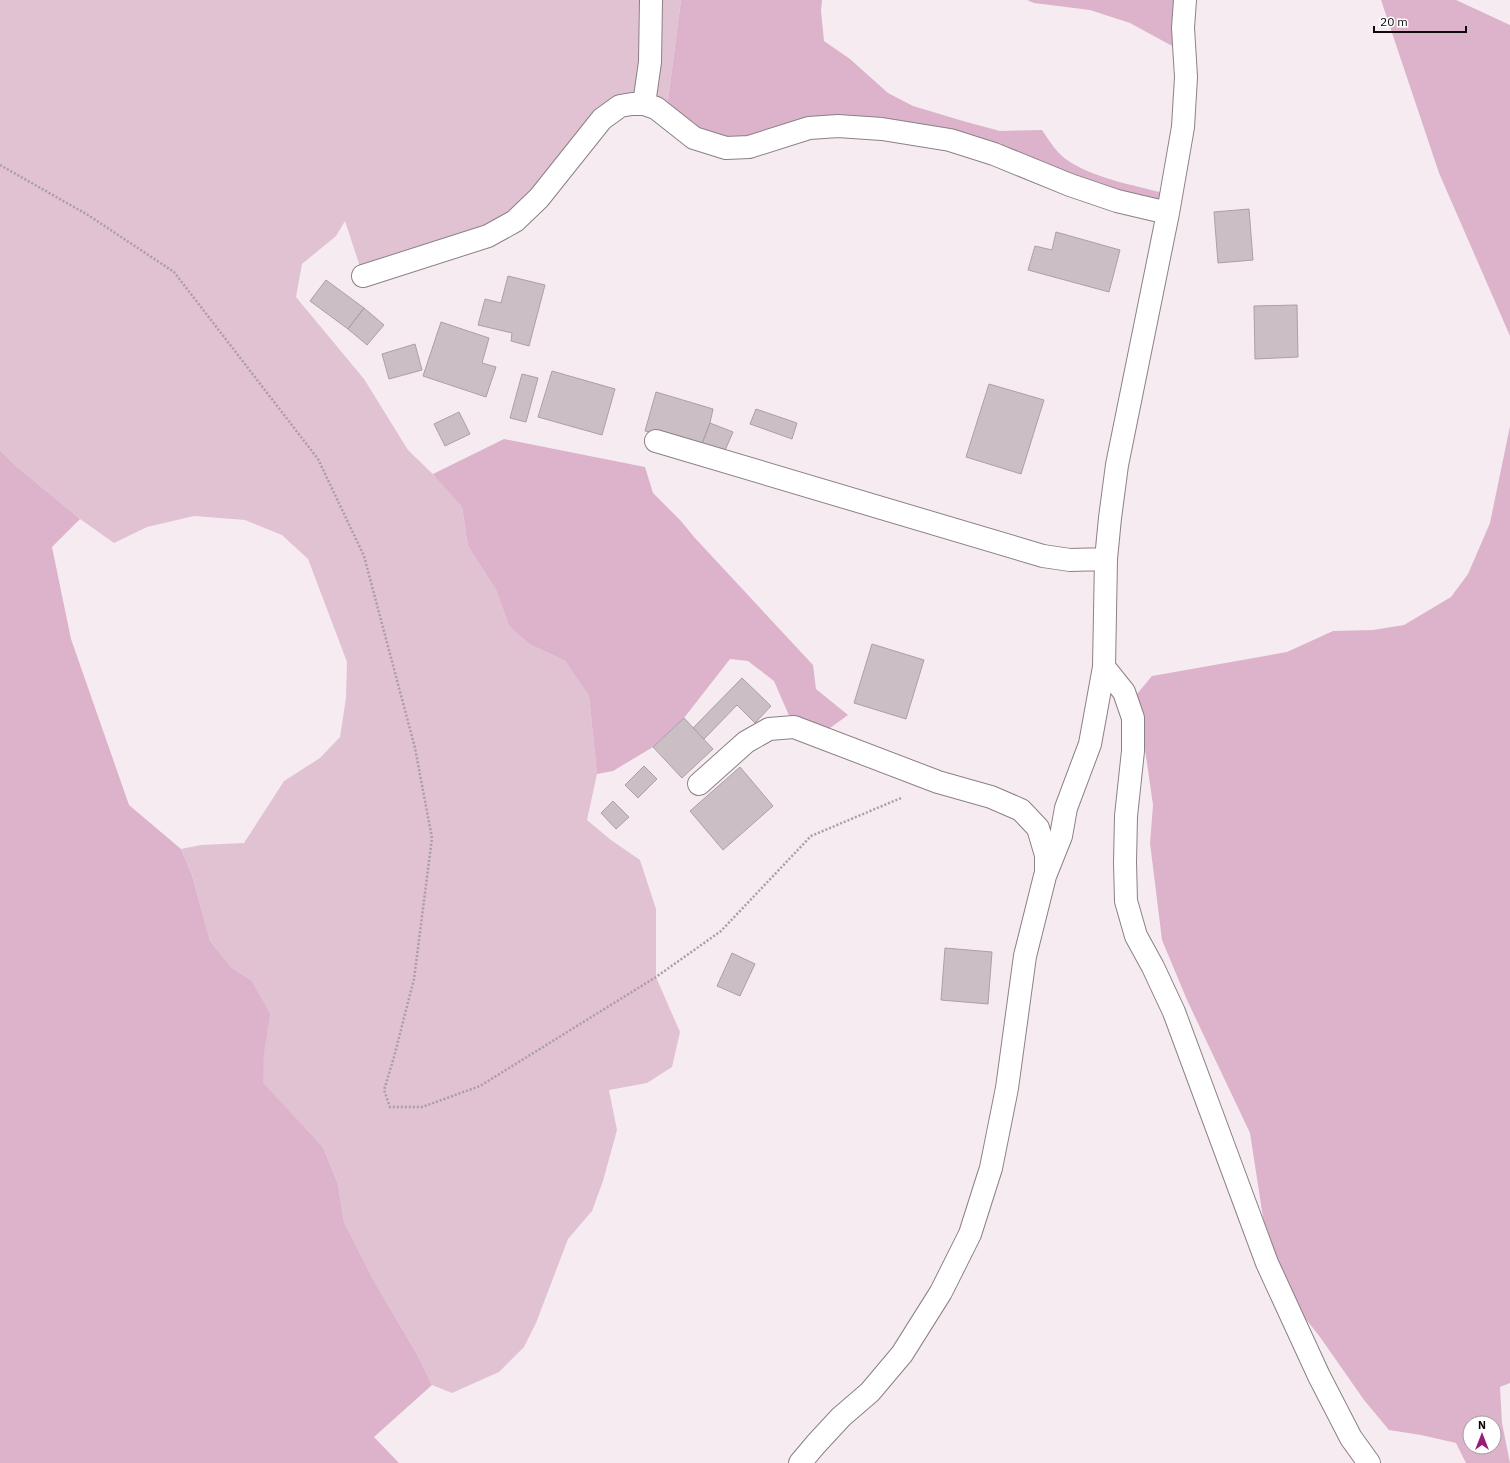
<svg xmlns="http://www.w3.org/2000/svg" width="1510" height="1463" font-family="'IBM Plex Sans',sans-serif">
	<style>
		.green { fill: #e1c2d3 }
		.forest { fill: #dcb3ca; fill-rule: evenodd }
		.building { fill: #cbbfc5; stroke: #aba0a6 }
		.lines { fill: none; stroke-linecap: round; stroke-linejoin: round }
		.minor-casing { stroke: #8b8086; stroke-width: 24 }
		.path { stroke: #a89ea4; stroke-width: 2.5; stroke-dasharray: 2 2; stroke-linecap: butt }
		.minor { stroke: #fff; stroke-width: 22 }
	</style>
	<rect width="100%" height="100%" fill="#f7ebf2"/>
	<!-- green -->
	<path class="green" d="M0 0H681L666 115 632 104 515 221 363 276 345 221 336 236 302 264 296 297 364 379 408 450 441 482 462 507 468 546 496 590 509 626 529 644 565 661 589 696 597 774 587 820 611 840 640 860 656 909V977L680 1032 672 1067 647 1083 609 1090 617 1130 603 1181 592 1211 568 1239 536 1323 524 1347 499 1372 452 1393 432 1385 418 1356 374 1281 344 1222 338 1184 323 1147 262 1083 264 1053 251 980 232 968 210 941 192 875 181 849 201 845 244 843 284 781 320 758 340 737 346 698 347 662 308 559 282 535 245 520 194 516 147 527 114 543 80 519 16 466 0 450Z"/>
	<!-- forest -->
	<path class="forest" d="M681 0H822L821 11 824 41 850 59 888 93 913 106 963 121 1000 131 1042 130C1050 142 1058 155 1070 162 1099 180 1139 186 1171 195L1168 213 882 129 726 148 666 115Z
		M1027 0H1185V53L1130 23 1090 10 1034 3Z
		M1381 0H1456L1510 25V336L1439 173Z
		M1510 426V1383L1500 1387 1502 1423 1510 1463H1466L1456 1443 1421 1435 1389 1430 1364 1400 1320 1337 1286 1294 1268 1250 1250 1133 1187 1000 1162 940 1150 843 1153 805 1137 694 1152 676 1287 652 1333 631 1373 630 1404 625 1451 597 1468 574 1490 523ZM1470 1423H1494V1447H1470Z
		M504 439 645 467 653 493 681 521 694 537 813 665 816 689 848 715 819 736 794 727 774 681 748 661 730 659 684 718 653 747 613 771 597 774 589 696 565 661 529 644 509 626 496 590 468 546 462 507 433 474Z
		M0 450 16 466 80 519 52 547 71 639 129 805 181 849 192 875 210 941 232 968 251 980 270 1014 264 1053 263 1083 323 1147 338 1184 344 1222 374 1281 418 1356 432 1385 374 1437 399 1463H0Z"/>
	<!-- building -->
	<path class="building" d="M1249 209 1253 260 1218 263 1214 212Z
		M1056 232 1120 250 1109 292 1028 270 1035 246 1052 250Z
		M508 276 545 285 529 346 511 341 512 333 478 325 485 299 501 303Z
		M326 280 364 308 348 329 310 301Z
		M1297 305 1298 357 1255 359 1254 306Z
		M364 308 384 325 367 345 348 329Z
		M441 322 489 338 482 363 496 367 486 397 423 376Z
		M415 344 422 370 389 379 382 354Z
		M552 371 615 389 602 435 538 417Z
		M522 374 538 378 526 422 510 418Z
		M989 384 1044 400 1021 474 966 457Z
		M656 392 713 409 710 423 701 446 645 431Z
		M756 409 797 423 792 439 750 424Z
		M459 412 470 434 445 446 434 424Z
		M710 423 733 432 723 455 701 446Z
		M872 644 924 660 906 719 854 703Z
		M742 678 771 706 755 723 737 705 704 739 693 728Z
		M684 718 713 749 682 778 653 747Z
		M644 766 657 779 638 798 625 785Z
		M740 767 773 806 723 850 690 811Z
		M613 801 629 817 616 829 601 813Z
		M945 948 992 952 988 1004 941 1000Z
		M732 953 755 964 740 996 717 986Z"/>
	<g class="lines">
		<!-- minor casing -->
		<g class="minor-casing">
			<path id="minor" d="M644 104 650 62 651 0
				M363 276 488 236 515 221 539 198 602 119 620 106 632 104H644L656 108 694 138 726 148 749 147 809 128 838 126 882 129 950 140 994 154 1070 185 1117 201 1168 213
				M656 441 1043 556 1070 560 1106 559
				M1104 667 1124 692 1133 718V751L1126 816 1125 862 1126 901 1136 936 1153 967 1174 1012 1267 1263 1319 1376 1351 1438 1369 1463
				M699 784 746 742 769 729 794 727 938 782 991 797 1021 810 1038 828 1046 855V870
				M800 1463 816 1444 841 1417 870 1392 902 1354 941 1292 970 1234 991 1168 1007 1088 1025 956 1045 876 1061 836 1066 808 1090 744 1104 667 1106 559 1110 518 1117 465 1168 213 1183 127 1186 77 1183 28 1185 0"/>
		</g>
		<!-- path -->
		<path class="path" d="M0 165 88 215 174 272 318 459 364 556 415 748 432 838 414 979 394 1057 384 1090 390 1107H422L480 1086 656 977 721 931 811 836 901 798"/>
		<!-- minor -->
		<use href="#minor" class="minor"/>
	</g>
	<!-- north arrow -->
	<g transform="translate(1482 1435)"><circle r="19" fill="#ffffff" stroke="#9f9d9e"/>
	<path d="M0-3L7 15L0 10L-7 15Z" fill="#9a1d74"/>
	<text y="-6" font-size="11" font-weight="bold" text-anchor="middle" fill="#0e0a0c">N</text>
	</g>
	<!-- scale -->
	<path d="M1374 26v6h92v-6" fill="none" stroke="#0e0a0c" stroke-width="2"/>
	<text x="1380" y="26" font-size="12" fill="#0e0a0c" stroke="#ffffff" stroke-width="3" paint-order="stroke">20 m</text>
</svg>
